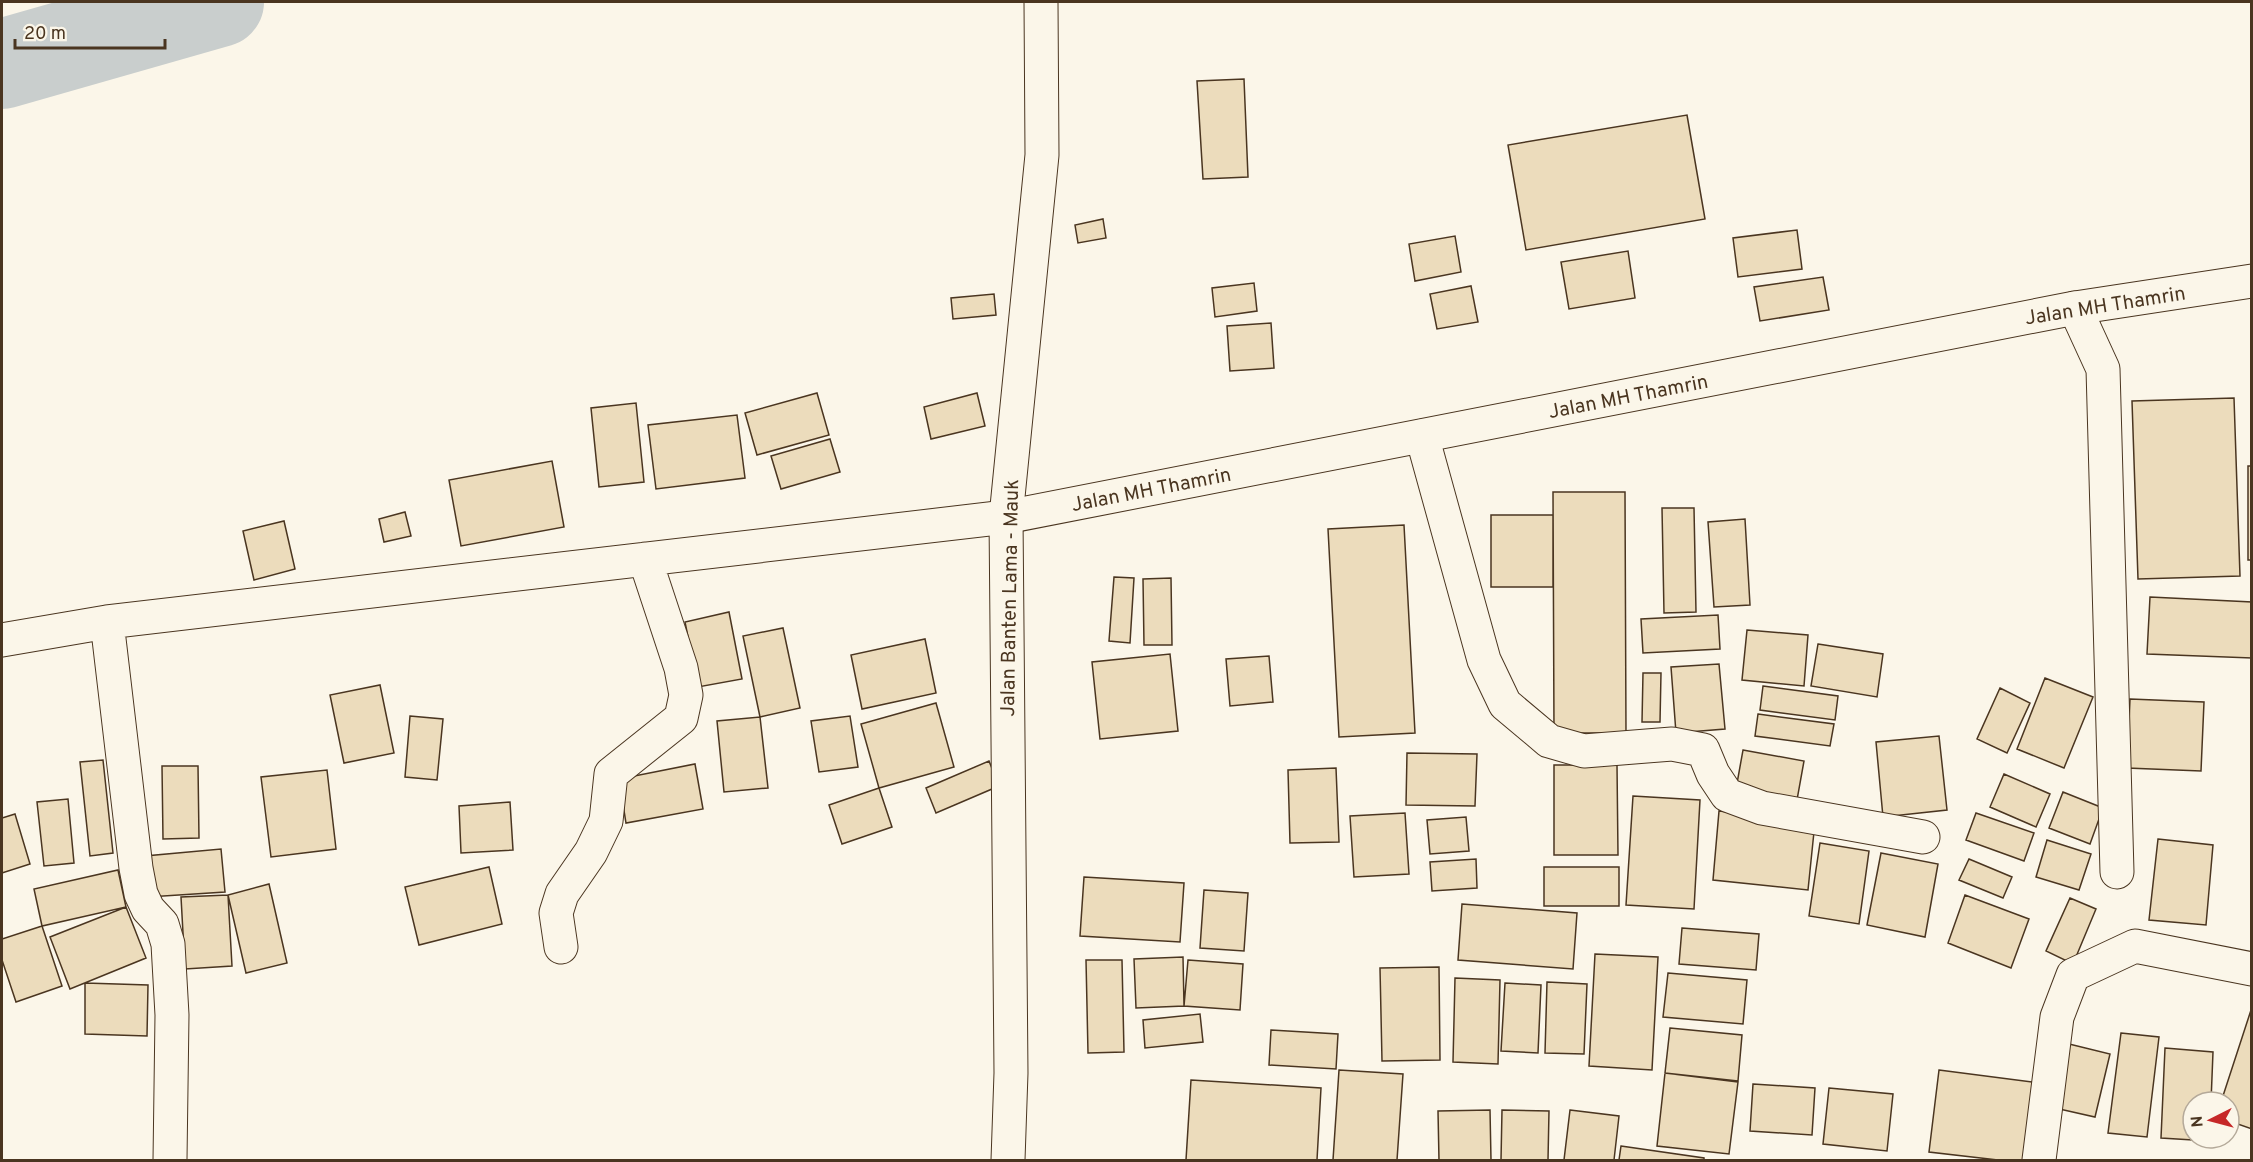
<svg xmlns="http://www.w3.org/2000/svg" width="2253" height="1162" font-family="Overpass,sans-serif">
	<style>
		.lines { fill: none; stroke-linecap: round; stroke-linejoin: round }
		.river { stroke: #c9cecd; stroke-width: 90 }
		.building { fill: #ecdcbc; stroke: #4a3520; stroke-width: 1.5 }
		.street-casing { stroke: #4a3520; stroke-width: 35 }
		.secondary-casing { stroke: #4a3520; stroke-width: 35 }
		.primary-casing { stroke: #4a3520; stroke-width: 35 }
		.street { stroke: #fbf6e9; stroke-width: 33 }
		.secondary { stroke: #fbf6e9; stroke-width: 33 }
		.primary { stroke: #fbf6e9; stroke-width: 33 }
		.labels { text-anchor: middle; stroke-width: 4.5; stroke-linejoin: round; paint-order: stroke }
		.street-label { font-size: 20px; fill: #4a3520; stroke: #fbf6e9 }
	</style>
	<rect width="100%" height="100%" fill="#fbf6e9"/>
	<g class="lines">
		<!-- river -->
		<path class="river" d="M2 64 219 2"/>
	</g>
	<!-- building -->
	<path class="building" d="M1244 79 1248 177 1203 179 1197 81Z
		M1687 115 1705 219 1526 250 1508 145Z
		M1103 219 1106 238 1078 243 1075 225Z
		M1797 230 1802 269 1738 277 1733 238Z
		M1455 236 1461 272 1415 281 1409 244Z
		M1628 251 1635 298 1569 309 1561 262Z
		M1823 277 1829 310 1760 321 1754 287Z
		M1254 283 1257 311 1215 317 1212 288Z
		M1471 286 1478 322 1437 329 1430 294Z
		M994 294 996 315 953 319 951 298Z
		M1271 323 1274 368 1230 371 1227 326Z
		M817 393 829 435 757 455 745 413Z
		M977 393 985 426 931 439 924 407Z
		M2234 398 2240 576 2138 579 2132 401Z
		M636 403 644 482 599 487 591 408Z
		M737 415 745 478 656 489 648 425Z
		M830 439 840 472 781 489 771 456Z
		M552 461 564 527 461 546 449 480Z
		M2248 466H2252V560H2248Z
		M1553 492H1625L1626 733H1554Z
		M1662 508H1694L1696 612 1664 613Z
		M405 512 411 536 384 542 379 519Z
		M1491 515H1553V587H1491Z
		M1745 519 1750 605 1714 607 1708 522Z
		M284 521 295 569 254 580 243 531Z
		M1404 525 1415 733 1339 737 1328 529Z
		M1114 577 1134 578 1130 643 1109 641Z
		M1171 578 1172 645H1144L1143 579Z
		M2150 597 2252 602V658L2147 654Z
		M729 612 742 679 698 687 685 622Z
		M1718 615 1720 649 1643 653 1641 619Z
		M783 628 800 708 760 717 743 636Z
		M1747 630 1808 635 1804 686 1742 680Z
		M925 639 936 693 862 709 851 655Z
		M1818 644 1883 654 1877 697 1811 686Z
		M1170 654 1178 731 1100 739 1092 662Z
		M1269 656 1273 702 1230 706 1226 659Z
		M1719 664 1725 729 1676 733 1671 667Z
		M1643 673H1661L1660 722H1642Z
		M2045 678 2093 697 2064 768 2017 749Z
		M380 685 394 753 344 763 330 695Z
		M1763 686 1838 696 1835 720 1760 710Z
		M2000 688 2030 703 2007 753 1977 739Z
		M2130 699 2204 702 2201 771 2127 768Z
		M936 703 954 767 879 788 861 724Z
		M1758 714 1834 724 1830 746 1755 736Z
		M410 716 443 719 437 780 405 777Z
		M850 716 858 767 819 772 811 721Z
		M760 717 768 788 724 792 717 721Z
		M1939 736 1947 810 1883 817 1876 742Z
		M1743 750 1804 761 1797 800 1736 789Z
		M1407 753 1477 754 1475 806 1406 805Z
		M103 760 113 853 90 856 80 762Z
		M989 761 999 786 936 813 926 788Z
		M695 764 703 809 626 823 619 779Z
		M1554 765H1617L1618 855H1554Z
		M162 766H198L199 838 163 839Z
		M1336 768 1339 842 1290 843 1288 770Z
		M327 770 336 849 271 857 261 777Z
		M2004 774 2050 794 2036 827 1990 807Z
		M879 788 892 827 842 844 829 805Z
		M2063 792 2103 808 2090 844 2049 828Z
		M1633 796 1700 800 1694 909 1626 905Z
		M68 799 74 863 44 866 37 802Z
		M510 802 513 850 461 853 459 806Z
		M1719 811 1815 822 1808 890 1713 880Z
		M1405 813 1409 874 1354 877 1350 816Z
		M1976 813 2034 833 2024 861 1966 840Z
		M15 814 30 864 2 873V818Z
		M1466 817 1469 851 1430 854 1427 820Z
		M2158 839 2213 845 2206 925 2149 920Z
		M2047 840 2091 854 2079 890 2036 877Z
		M1820 843 1869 851 1859 924 1809 916Z
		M221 849 225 892 148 897 145 856Z
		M1881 853 1938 864 1925 937 1867 925Z
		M1476 859 1477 888 1432 891 1430 862Z
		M1969 859 2012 877 2003 898 1959 880Z
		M489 867 502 924 419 945 405 887Z
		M1544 867H1619V906H1544Z
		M118 870 126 907 42 926 34 889Z
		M1084 877 1184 883 1180 942 1080 936Z
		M269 884 287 963 246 973 228 895Z
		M1204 890 1248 893 1244 951 1200 948Z
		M228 895 232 966 185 969 181 897Z
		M1965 895 2029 919 2011 968 1948 943Z
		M2070 898 2096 909 2073 964 2046 951Z
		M1462 904 1577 913 1573 969 1458 960Z
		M126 907 146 958 70 989 50 937Z
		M42 926 62 986 16 1002 2 960V939Z
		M1682 928 1759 934 1756 970 1679 964Z
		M1595 954 1658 957 1652 1070 1589 1066Z
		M1183 957 1184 1006 1136 1008 1134 959Z
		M1086 960H1122L1124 1052 1088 1053Z
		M1188 960 1243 964 1240 1010 1184 1006Z
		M1439 967 1440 1060 1382 1061 1380 968Z
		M1668 973 1747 980 1743 1024 1663 1017Z
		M1455 978 1500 980 1498 1064 1453 1062Z
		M1547 982 1587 984 1584 1054 1545 1053Z
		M85 983 148 985 147 1036 85 1034Z
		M1505 983 1541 985 1538 1053 1501 1051Z
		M2252 1007V1129L2229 1121V1102H2221Z
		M1200 1014 1203 1042 1145 1048 1143 1020Z
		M1670 1028 1742 1035 1738 1081 1665 1073Z
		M1271 1030 1338 1034 1336 1069 1269 1065Z
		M2121 1033 2159 1037 2147 1137 2108 1133Z
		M2061 1042 2110 1054 2095 1117 2046 1106Z
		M2165 1048 2213 1052 2211 1102H2193V1138H2209V1141L2161 1138Z
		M1339 1070 1403 1074 1397 1160H1333Z
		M1939 1070 2039 1083 2029 1160H1998L1929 1152Z
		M1665 1073 1738 1082 1729 1154 1657 1146Z
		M1191 1080 1321 1088 1317 1160H1186Z
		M1753 1084 1815 1088 1812 1135 1750 1131Z
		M1829 1088 1893 1094 1887 1151 1823 1144Z
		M1490 1110 1491 1160H1439L1438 1111Z
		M1502 1110 1549 1111 1548 1160H1501Z
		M1570 1110 1619 1116 1614 1160H1564Z
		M1621 1146 1704 1158V1160H1619Z"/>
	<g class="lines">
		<!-- street casing -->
		<g class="street-casing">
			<path id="street" d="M2075 308 2103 369 2117 872
				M1422 436 1484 660 1505 704 1549 741 1584 751 1672 744 1703 750 1713 774 1727 795 1762 808 1923 837
				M107 622 136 868 141 894 148 909 162 924 168 944 172 1015 170 1160
				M2 640 107 622 1006 517
				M561 947 556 913 562 894 591 852 606 821 611 774 681 718 686 695 681 668 645 559
				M2039 1160 2057 1017 2073 975 2135 946 2252 969"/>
		</g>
		<!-- secondary casing -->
		<g class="secondary-casing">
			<path id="secondary" d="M1006 517 2075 308 2252 281"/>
		</g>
		<!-- primary casing -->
		<g class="primary-casing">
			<path id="primary" d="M1008 1160 1011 1073 1006 517 1042 155 1041 2"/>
		</g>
		<!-- street -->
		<use href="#street" class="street"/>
		<!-- secondary -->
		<use href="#secondary" class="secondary"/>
		<!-- primary -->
		<use href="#primary" class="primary"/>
	</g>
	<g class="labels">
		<!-- street labels -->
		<g class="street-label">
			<text transform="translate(2105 305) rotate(-9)" y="7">Jalan MH Thamrin</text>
			<text transform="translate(1628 396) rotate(-11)" y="7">Jalan MH Thamrin</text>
			<text transform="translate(1151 489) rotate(-11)" y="7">Jalan MH Thamrin</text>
			<text transform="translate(1009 598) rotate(-89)" y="7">Jalan Banten Lama - Mauk</text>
		</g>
	</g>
	<!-- border -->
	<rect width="2253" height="1162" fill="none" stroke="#4a3520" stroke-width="6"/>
	<!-- north arrow -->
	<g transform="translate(2211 1120) rotate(264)"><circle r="28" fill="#fbf6e9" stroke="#b4a999" stroke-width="1.5"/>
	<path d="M0-4.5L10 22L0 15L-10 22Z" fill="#c62828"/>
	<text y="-9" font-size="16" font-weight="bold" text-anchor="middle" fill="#4a3520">N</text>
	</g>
	<!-- scale -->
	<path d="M15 39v9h150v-9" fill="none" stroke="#4a3520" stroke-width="3"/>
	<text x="24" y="39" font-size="18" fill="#4a3520" stroke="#fbf6e9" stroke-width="4.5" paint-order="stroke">20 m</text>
</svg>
